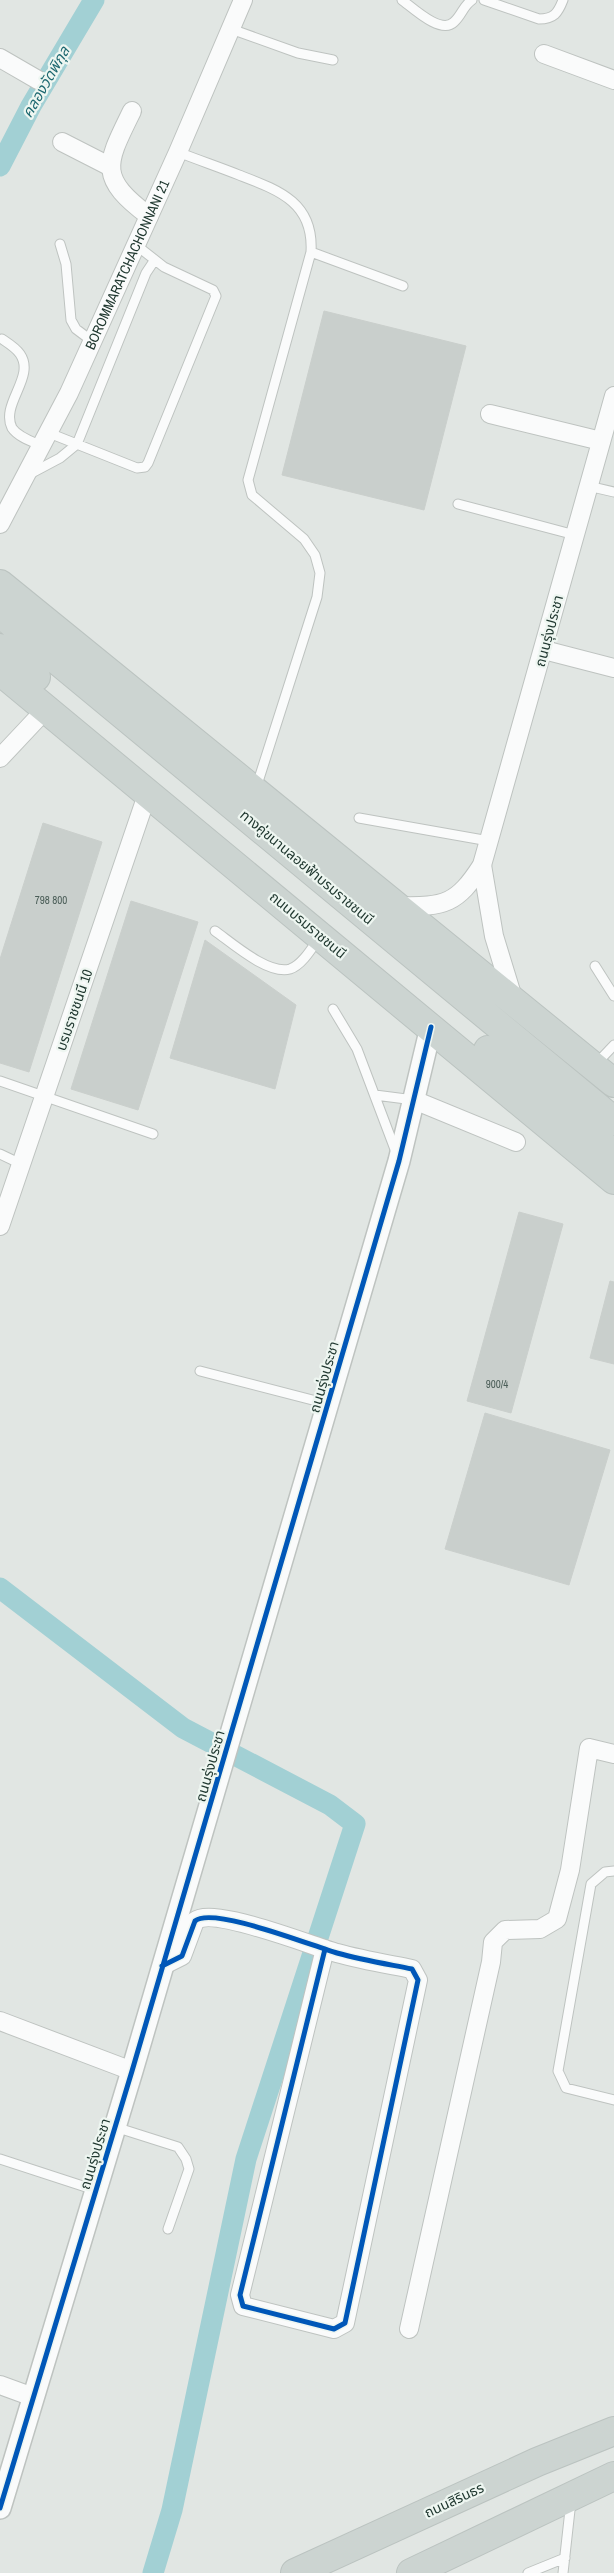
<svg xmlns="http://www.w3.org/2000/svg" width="614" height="2573" font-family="'Archivo Narrow','Noto Sans Thai',sans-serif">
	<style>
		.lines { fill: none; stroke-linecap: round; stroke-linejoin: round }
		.canal { stroke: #a2d0d4; stroke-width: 21 }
		.building { fill: #c9cfcc; stroke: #cacfcc }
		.service-casing { stroke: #bec3c0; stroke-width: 11 }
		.minor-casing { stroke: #bec3c0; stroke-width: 20 }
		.tertiary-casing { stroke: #bec3c0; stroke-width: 24 }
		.primary-casing { stroke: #bbc3c0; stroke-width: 30 }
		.service { stroke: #fafbfb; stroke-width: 9 }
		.minor { stroke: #fafbfb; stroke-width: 18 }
		.tertiary { stroke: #fafbfb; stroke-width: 21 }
		.primary { stroke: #ccd4d1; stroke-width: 28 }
		.cycleway-casing { stroke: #eef6f1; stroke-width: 8 }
		.cycleway { stroke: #0057b8; stroke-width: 5 }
		.labels { text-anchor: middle; stroke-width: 4.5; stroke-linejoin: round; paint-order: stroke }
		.number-label { font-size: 11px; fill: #4b5e58 }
		.street-label { font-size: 14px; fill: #203830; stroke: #eef6f1 }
		.water-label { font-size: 15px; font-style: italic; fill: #1d6870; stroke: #eef6f1 }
	</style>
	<rect width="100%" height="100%" fill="#e1e6e3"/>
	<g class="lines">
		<!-- canal -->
		<path class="canal" d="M0 166 31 106 94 0
			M0 1588 183 1728 330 1805 355 1824 246 2159 172 2510 153 2573"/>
	</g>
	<!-- building -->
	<path class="building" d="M324 311 466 346 424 510 282 475Z
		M43 823 102 842 29 1072 0 1063V959Z
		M131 901 198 922 138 1110 71 1089Z
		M205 940 296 1005 275 1089 170 1058Z
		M519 1212 563 1224 511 1413 467 1401Z
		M610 1281 614 1282V1364L590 1358Z
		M485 1413 610 1450 569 1585 445 1549Z"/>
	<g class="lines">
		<!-- service casing -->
		<g class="service-casing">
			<path id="service" d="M402 0C413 8 441 35 454 22 462 15 463 6 472 0
				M484 0 539 19C554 19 558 13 563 0
				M231 29 298 53 333 60
				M178 152C198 160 219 167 239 175 278 190 314 202 311 252L248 480 252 495 304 539 315 555 320 573 317 597 256 788
				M60 244 66 264 71 320 76 329 92 341
				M311 252 403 286
				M2 339C8 343 16 348 20 354 36 377 0 404 12 428 18 437 33 442 42 446
				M49 433 137 468 145 467 148 463 216 296 213 290 164 267 136 245
				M28 475 60 458 77 444 146 273 154 261
				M588 486 614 492
				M458 504 575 535
				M359 818 489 841
				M215 931C232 943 268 975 290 969 302 965 312 948 319 938
				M595 966 614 996
				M333 1009 357 1049 396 1152
				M595 1065 614 1045
				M0 1081 153 1134
				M375 1095 414 1100
				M0 1154 21 1164
				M200 1371 328 1404
				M614 1871 605 1872 591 1884 558 2071 566 2088 614 2100
				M115 2127 178 2147 186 2159 189 2169 168 2229
				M0 2159 95 2190
				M528 2573 565 2558
				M563 2573 571 2501"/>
		</g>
		<!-- minor casing -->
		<g class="minor-casing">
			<g id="minor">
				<path d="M544 54 614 80"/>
				<path d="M0 58 38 80"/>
				<path d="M132 111C106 164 97 177 149 216"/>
				<path d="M62 142 109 166"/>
				<path d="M490 414 601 441"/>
				<path id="s1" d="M0 524 69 393 178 152 243 0"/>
				<path d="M544 650 614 668"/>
				<path d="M0 758 46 709"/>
				<path d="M482 865 494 936 513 998"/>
				<path d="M399 906C445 907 457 904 482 865L614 396"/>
				<path d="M414 1100 516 1142"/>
				<path d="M0 1226 148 792"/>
				<path d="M162 1966 182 1956 195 1921C213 1906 312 1946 337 1953 362 1960 387 1964 412 1969L418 1980 345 2323 334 2329 243 2306 240 2295 325 1949"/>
				<path d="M0 2021 132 2071"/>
				<path d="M409 2329 491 1962 493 1942 505 1930 540 1929 557 1919 570 1870 589 1748 614 1754"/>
				<path d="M0 2385 33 2397"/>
			</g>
		</g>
		<!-- tertiary casing -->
		<g class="tertiary-casing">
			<path id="tertiary" d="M0 2508 132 2071 399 1161 431 1027"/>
		</g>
		<!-- primary casing -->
		<g class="primary-casing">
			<path id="primary" d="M0 584 614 1083
				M0 613 614 1121
				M0 648 36 677
				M0 671 614 1180
				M488 1050 614 1154
				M295 2573 537 2462 614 2431
				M411 2573 614 2476"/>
		</g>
		<!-- service -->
		<use href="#service" class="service"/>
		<!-- minor -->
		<use href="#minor" class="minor"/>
		<!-- tertiary -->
		<use href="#tertiary" class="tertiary"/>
		<!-- primary -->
		<use href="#primary" class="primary"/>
		<!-- cycleway casing -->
		<g class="cycleway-casing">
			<path id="cycleway" d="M162 1966 182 1956 195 1921C213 1906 312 1946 337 1953 362 1960 387 1964 412 1969L418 1980 345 2323 334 2329 243 2306 240 2295 325 1949
				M0 2508 132 2071 399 1161 431 1027"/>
		</g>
		<!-- cycleway -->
		<use href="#cycleway" class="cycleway"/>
	</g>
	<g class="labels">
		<!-- number labels -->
		<g class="number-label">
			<text x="51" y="904">798 800</text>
			<text x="497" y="1388">900/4</text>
		</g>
		<!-- street labels -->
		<g class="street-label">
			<text dy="5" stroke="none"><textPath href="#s1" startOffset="289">BOROMMARATCHACHONNANI 21</textPath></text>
			<text transform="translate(549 631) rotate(-75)" y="5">ถนนรุ่งประชา</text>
			<text transform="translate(307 867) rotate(40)" y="5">ทางคู่ขนานลอยฟ้าบรมราชชนนี</text>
			<text transform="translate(308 925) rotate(40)" y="5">ถนนบรมราชชนนี</text>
			<text transform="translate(74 1010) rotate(-71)" y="5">บรมราชชนนี 10</text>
			<text transform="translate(324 1377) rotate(-74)" y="5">ถนนรุ่งประชา</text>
			<text transform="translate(210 1766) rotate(-74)" y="5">ถนนรุ่งประชา</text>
			<text transform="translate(95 2154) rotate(-73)" y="5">ถนนรุ่งประชา</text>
			<text transform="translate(454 2500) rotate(-25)" y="5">ถนนสิรินธร</text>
		</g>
		<!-- water labels -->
		<g class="water-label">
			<text transform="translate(46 82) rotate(-60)" y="5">คลองวัดพิกุล</text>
		</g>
	</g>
</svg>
